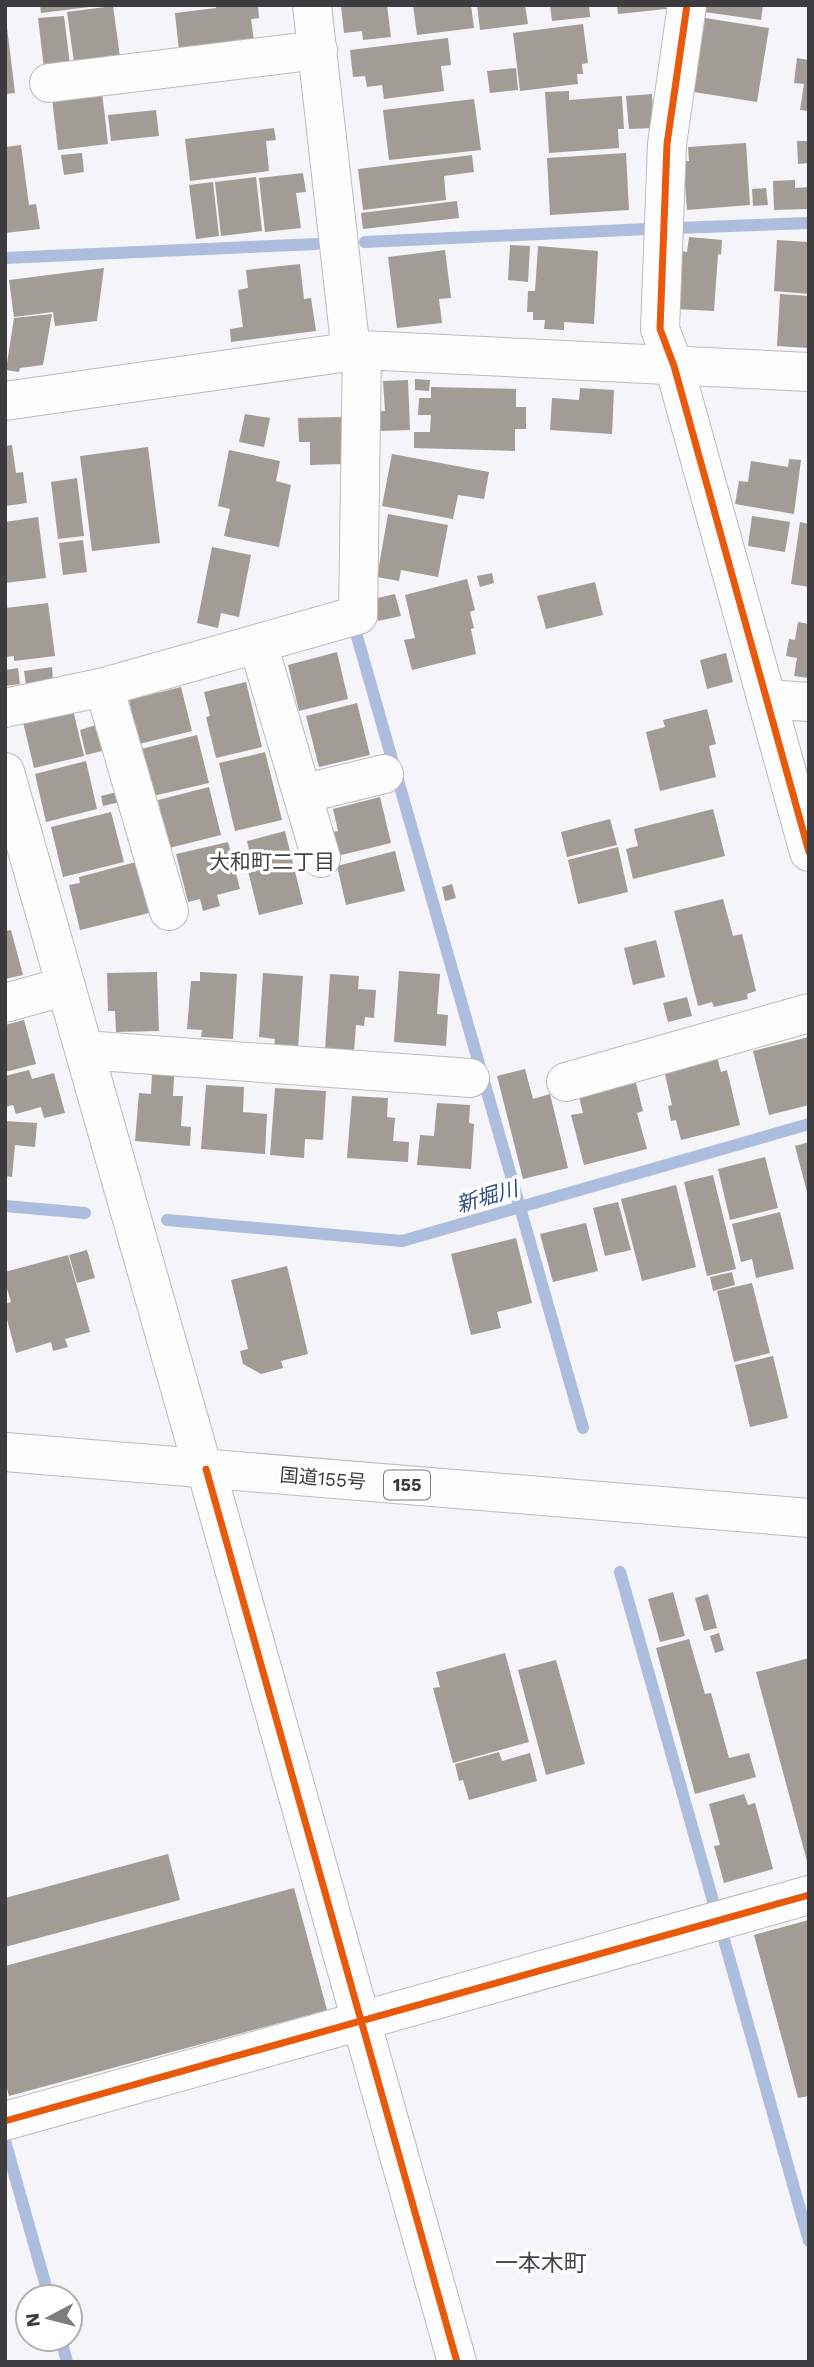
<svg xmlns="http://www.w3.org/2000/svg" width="814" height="2367" font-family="'Work Sans','Noto Sans JP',sans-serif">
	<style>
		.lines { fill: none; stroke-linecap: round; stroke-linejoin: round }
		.stream { stroke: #adbddd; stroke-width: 12 }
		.building { fill: #a29c96 }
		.minor-casing { stroke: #bbbbbd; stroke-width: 40 }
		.highway-casing { stroke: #bbbbbd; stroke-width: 40 }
		.minor { stroke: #fefdfe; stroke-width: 38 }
		.highway { stroke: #fefdfe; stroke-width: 38 }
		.cycleway-casing { stroke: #fff; stroke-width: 11 }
		.cycleway { stroke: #e8590c; stroke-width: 7 }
		.labels { text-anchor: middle; stroke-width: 7; stroke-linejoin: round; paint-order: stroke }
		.shield { fill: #fff; stroke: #767678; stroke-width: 2 }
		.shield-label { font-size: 18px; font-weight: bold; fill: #3c3c3e }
		.street-label { font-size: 19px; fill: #3c3c3e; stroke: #fff }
		.neighbourhood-label { font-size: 21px; fill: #444348; stroke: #fff }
		.water-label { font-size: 21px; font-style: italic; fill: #2f4c84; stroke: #fff }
		.quarter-label { font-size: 23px; fill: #444348; stroke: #fff }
	</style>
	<rect width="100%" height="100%" fill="#f5f4f8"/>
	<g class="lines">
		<!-- stream -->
		<path class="stream" d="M677 228 809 223
			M365 242 647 229
			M5 258 316 244
			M356 633 583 1428
			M5 1206 85 1213
			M167 1220 402 1241 809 1124
			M620 1572 715 1908
			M723 1936 809 2241
			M5 2141 49 2297
			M61 2339 67 2362"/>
	</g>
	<!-- building -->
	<path class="building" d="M40 5H89V7L41 13Z
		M215 5H258L259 18 251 19 254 41 179 51 175 13 216 8Z
		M341 5H387L391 37 363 40 362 31 344 33Z
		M413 5H471L474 28 417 35Z
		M477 5H525L528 24 480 30Z
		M550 5H589L590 17 552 21Z
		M617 5H666V9L618 14Z
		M705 5H763L761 20 704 12Z
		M113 6 120 57 74 62 67 12Z
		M64 16 70 65 44 68 38 18Z
		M705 18 769 28 757 102 694 92Z
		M583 24 588 63 582 64 583 74H577L578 84 520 91 513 33Z
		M5 27H7L15 93 5 94Z
		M448 38 451 65 441 66 444 91 384 99 382 85 367 87 365 76 353 77 350 50Z
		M797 58 809 60V111L800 110 804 84 794 83Z
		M516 68 518 90 490 93 487 71Z
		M569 91V100L622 96 624 129H618L619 148 549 153 545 92Z
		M102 92 108 144 58 150 52 98Z
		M652 94 654 128 629 129 626 96Z
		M474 99 481 150 389 160 383 110Z
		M156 110 159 136 111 141 108 115Z
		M274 128 276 140 266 141 269 171 190 181 185 139Z
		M797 141H809V163L798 164Z
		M746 143 750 205 687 210 683 161H689L688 147Z
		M21 145 29 205 36 204 40 229 5 233V147Z
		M82 153 84 172 64 175 61 155Z
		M626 153 629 210 550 215 547 158Z
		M472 155 474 172 444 176 446 200 363 210 358 169Z
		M303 173 306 192 296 193 301 228 265 232 259 178Z
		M256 177 262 231 221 236 215 182Z
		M795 180V188L809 187V209L774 210 773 181Z
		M213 182 219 236 196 239 189 185Z
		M766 188 768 205 753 206 752 189Z
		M457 201 459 218 363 229 361 213Z
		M689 237 722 240 721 255 718 254 714 311 676 309 680 251 687 252Z
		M777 240 809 242V294L774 291Z
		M510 245 530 246 528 282 508 280Z
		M538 246 598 251 594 324 564 322V330L544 329 545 320H533V312H527L528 291H535Z
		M445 250 451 298 439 299 442 323 397 328 388 257Z
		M300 264 304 299 311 298 316 331 231 342 230 329 243 327 238 290 248 288 246 270Z
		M104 268 97 321 55 326 53 312 14 317 9 280Z
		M780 294 809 296V348L777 346Z
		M52 314 43 365 20 368 19 372 6 370 14 318Z
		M415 379 430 380 429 391 415 390Z
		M408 380 410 430 379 431 378 411H385L383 381Z
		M431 387 516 389V407H526V429H515V451L414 448V432H430L431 415H418L419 398H431Z
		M580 388 614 390 612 434 550 430 552 398 579 400Z
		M245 414 270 418 264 447 239 442Z
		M341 417 343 464 310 465V442H299L298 418Z
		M12 445 16 473 23 472 27 503 5 506V446Z
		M148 447 160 543 92 551 80 456Z
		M229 450 280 461 276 481 291 485 279 547 224 536 230 509 218 506Z
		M392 454 489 472 484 499 458 495 453 519 382 506Z
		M789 459 801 460 794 514 735 504 739 481 748 482 751 461 788 467Z
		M77 478 84 536 58 539 51 482Z
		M388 514 448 525 438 577 401 570 399 581 377 577Z
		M752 516 790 522 785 552 748 546Z
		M38 517 46 578 5 583V546H7L5 522Z
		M800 522 809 524V587L791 584Z
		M83 540 87 572 63 575 59 543Z
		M212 547 251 555 239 617 221 613 218 628 197 623Z
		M492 573 494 583 480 587 477 576Z
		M467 579 475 610 470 612 474 628 471 629 476 654 412 670 404 640 415 638 405 595Z
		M595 582 603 615 546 629 537 596Z
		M395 594 401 616 378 621 373 599Z
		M48 603 55 656 14 661V656L5 657V608Z
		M798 622 809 624V678L794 676 797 658 786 656 789 639 795 640Z
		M337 652 348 699 299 711 288 665Z
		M726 653 733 682 707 689 700 660Z
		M52 667 53 681 26 684 24 671Z
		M18 668 20 684 5 686V670Z
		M246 682 262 747 216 758 206 717 210 716 204 692Z
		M181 687 192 731 139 744 129 700Z
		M357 703 370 755 319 767 306 716Z
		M707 709 716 744 709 746 716 777 660 791 646 732 665 727 663 720Z
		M73 710 84 756 34 768 23 722Z
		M96 725 102 751 86 755 80 730Z
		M197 735 209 783 153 796 141 749Z
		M265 752 282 820 235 831 219 763Z
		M86 761 97 809 46 822 35 774Z
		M209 787 221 835 169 848 158 800Z
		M117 792 120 802 103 806 101 796Z
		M380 797 391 843 333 857 328 833 338 831 333 809Z
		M713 809 725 856 633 879 626 849 638 846 634 829Z
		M111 812 124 862 63 877 51 827Z
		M610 819 617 845 567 857 561 832Z
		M285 831 303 904 259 915 247 867 253 866 247 841Z
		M228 842 240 889 217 895 220 906 203 911 200 899 188 902 176 854Z
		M618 847 628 892 578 904 568 860Z
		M395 851 405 891 346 905 337 866Z
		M136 862 149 913 80 930 69 885 80 883 79 877Z
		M452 884 456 898 445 901 442 887Z
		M723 899 733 936 742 934 756 991 747 994 748 999 714 1007 712 1002 698 1006 674 911Z
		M11 930 23 975 5 979V931Z
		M656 940 665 977 633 985 624 948Z
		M399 971 440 974 437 1014 448 1015 446 1046 394 1042Z
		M157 972 159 1031 116 1032 115 1011H108L107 973Z
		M200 972 237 974 233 1039 201 1037 202 1030 187 1029 191 981H200Z
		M263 973 303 976 298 1048 274 1046 275 1039 259 1037Z
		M330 974 359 976 358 989 376 990 374 1018 365 1017 364 1026 356 1025 354 1052 325 1050Z
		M687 997 692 1016 668 1022 663 1003Z
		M24 1020 36 1064 5 1072V1025Z
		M809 1037V1105L769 1115 753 1051Z
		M717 1057 721 1072 727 1070 740 1125 681 1140 676 1120 671 1121 668 1106 672 1105 664 1070Z
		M525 1069 533 1099 550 1094 568 1168 523 1179 497 1076Z
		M29 1070 32 1079 54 1073 65 1113 44 1118 41 1107 16 1114 13 1105 5 1107V1076Z
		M152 1074 174 1076 173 1096H183L181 1126 191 1127 190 1146 135 1141 139 1093 151 1094Z
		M636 1083 643 1111 637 1113 647 1149 584 1165 571 1115 583 1113 579 1097Z
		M206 1085 244 1087 243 1112 267 1114 265 1154 201 1149Z
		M275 1088 326 1091 323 1140 305 1139 304 1158 270 1155Z
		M352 1096 388 1098 387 1117 395 1118 393 1141 409 1142 408 1162 347 1158Z
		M437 1103 470 1105 469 1123 474 1124 471 1169 417 1165 420 1135 434 1136Z
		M5 1121 37 1123 35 1147 15 1145 12 1177 5 1176Z
		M809 1142V1196H808L795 1146Z
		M765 1157 778 1208 730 1220 718 1169Z
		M713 1175 736 1269 707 1276 684 1182Z
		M676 1185 696 1267 642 1281 621 1199Z
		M618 1202 631 1250 605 1256 593 1208Z
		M780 1212 794 1269 756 1278 752 1259 741 1262 732 1224Z
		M586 1223 598 1271 553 1282 540 1234Z
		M516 1238 532 1303 497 1312 501 1328 471 1335 451 1254Z
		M87 1250 95 1278 77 1283 69 1255Z
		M68 1255 90 1332 65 1339 68 1347 53 1351 51 1342 16 1353 5 1312V1304L11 1302 5 1282V1272Z
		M287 1266 308 1354 281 1361 283 1368 261 1374 243 1364 240 1351 248 1349 231 1280Z
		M732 1272 735 1285 713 1291 710 1277Z
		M752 1283 770 1353 734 1362 717 1291Z
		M773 1356 788 1418 750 1427 735 1365Z
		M673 1592 685 1636 660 1642 648 1599Z
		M708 1594 717 1628 704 1631 695 1598Z
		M719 1633 724 1650 715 1653 710 1636Z
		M689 1639 705 1694 711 1693 729 1758 749 1753 756 1777 695 1794 656 1648Z
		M505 1653 529 1742 453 1763 433 1688 440 1687 436 1672Z
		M809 1658V1864L808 1865 756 1672Z
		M556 1660 585 1764 546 1775 518 1670Z
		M499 1752 502 1761 530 1753 537 1781 469 1800 463 1780 459 1781 455 1764Z
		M744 1794 748 1805 755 1803 773 1869 724 1883 714 1846 720 1845 709 1804Z
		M168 1854 180 1900 5 1947V1898Z
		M294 1888 327 2010 9 2096 5 2082V1966Z
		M809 1920V2096L798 2098 754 1935Z"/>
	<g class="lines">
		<!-- minor casing -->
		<g class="minor-casing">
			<path id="minor" d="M312 5 351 352
				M687 5 667 144 660 329 674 366 809 852
				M49 83 318 50
				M5 401 362 350 809 372
				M258 644 321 858
				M104 687 169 911
				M766 699 809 702
				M5 708 104 687 358 615 362 350
				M5 772 203 1469
				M302 794 384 774
				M5 1003 66 986
				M84 1050 470 1078
				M566 1082 809 1013
				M206 1469 457 2362
				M5 2121 809 1895"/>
		</g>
		<!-- highway casing -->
		<g class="highway-casing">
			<path id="highway" d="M5 1452 809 1518"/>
		</g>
		<!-- minor -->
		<use href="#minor" class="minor"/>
		<!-- highway -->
		<use href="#highway" class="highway"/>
		<!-- cycleway casing -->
		<g class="cycleway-casing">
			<path id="cycleway" d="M687 5 667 144 660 329 674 366 809 852
				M206 1469 457 2362
				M5 2121 809 1895"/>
		</g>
		<!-- cycleway -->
		<use href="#cycleway" class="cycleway"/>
	</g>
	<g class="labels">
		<!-- shield labels -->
		<rect class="shield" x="384" y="1470.5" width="46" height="29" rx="5"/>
		<g class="shield-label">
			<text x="407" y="1491">155</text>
		</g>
		<!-- street labels -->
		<g class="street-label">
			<text transform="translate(323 1478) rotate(5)" y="7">国道155号</text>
		</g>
		<!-- neighbourhood labels -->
		<g class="neighbourhood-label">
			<text x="272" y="869">大和町二丁目</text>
		</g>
		<!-- water labels -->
		<g class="water-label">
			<text transform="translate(487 1197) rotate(-16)" y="7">新堀川</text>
		</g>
		<!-- quarter labels -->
		<g class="quarter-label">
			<text x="541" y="2271">一本木町</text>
		</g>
	</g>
	<!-- border -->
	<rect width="814" height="2367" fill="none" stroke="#3c3c3e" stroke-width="14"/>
	<!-- north arrow -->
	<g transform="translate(49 2318) rotate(263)"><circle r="33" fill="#ffffff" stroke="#b1b1b2" stroke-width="2"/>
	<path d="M0-5L12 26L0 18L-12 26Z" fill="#7d7c7f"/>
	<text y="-10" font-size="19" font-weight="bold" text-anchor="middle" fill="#3c3c3e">N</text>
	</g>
</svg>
